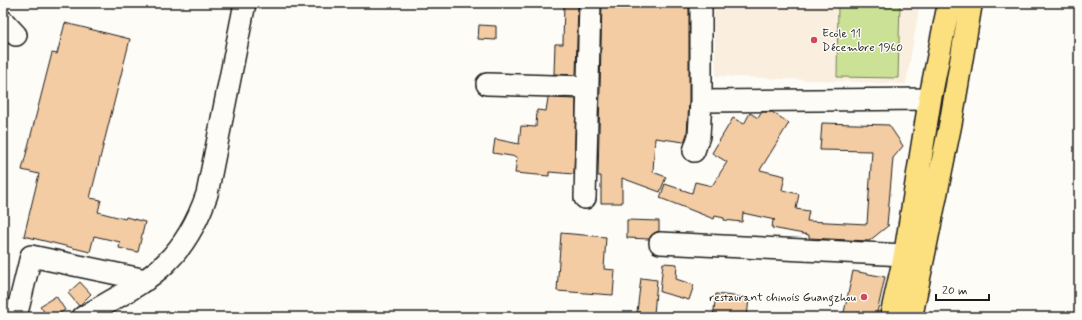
<svg xmlns="http://www.w3.org/2000/svg" width="1082" height="320" font-family="Mynerve,sans-serif">
	<style>
		.built { fill: #faeede }
		.green { fill: #cbe196; stroke: #747e59 }
		.building { fill: #f3cca3; stroke: #1c1c1c }
		.lines { fill: none; stroke-linecap: round; stroke-linejoin: round }
		.minor-casing { stroke: #1c1c1c; stroke-width: 24 }
		.major-casing { stroke: #1c1c1c; stroke-width: 25 }
		.minor { stroke: #fdfcf7; stroke-width: 21 }
		.major { stroke: #fce080; stroke-width: 22 }
		.poi-dot { fill: #d1495b; stroke: #fdfcf7; stroke-width: 1.5 }
		.labels { text-anchor: middle; stroke-width: 3; stroke-linejoin: round; paint-order: stroke }
		.poi-label { font-size: 12px; fill: #1c1c1c; stroke: #fdfcf7; text-anchor: start }
	</style>
	<rect width="100%" height="100%" fill="#fdfcf7"/>
	<filter id="ink" filterUnits="userSpaceOnUse"><feTurbulence type="fractalNoise" baseFrequency=".025" numOctaves="2"/><feDisplacementMap in="SourceGraphic" scale="8" xChannelSelector="R" yChannelSelector="G"/><feConvolveMatrix kernelMatrix="1 2 1 2 8 2 1 2 1" color-interpolation-filters="sRGB"/></filter>
	<g filter="url(#ink)">
		<!-- built -->
		<path class="built" d="M713 3H920L906 84 716 76Z"/>
		<!-- green -->
		<path class="green" d="M838 3H900L898 78 837 77Z"/>
		<!-- building -->
		<path class="building" d="M564 3H578L576 75 554 74 555 44H563Z
			M602 3H689V101L687 134 684 142 655 138 653 172 666 177 660 192 622 178V203H601V176H598Z
			M65 23 130 39 90 198 101 200 98 212 125 219 126 217 145 222 138 252 119 248 120 242 94 236 90 252 24 236 39 174 22 170 52 53 57 54Z
			M479 25 496 26V40L478 39Z
			M548 98 576 99 574 174 549 172V176L515 173 517 157 493 153 495 139 519 144 521 126 536 127 537 110 546 111Z
			M762 112H772L789 123 760 170 785 176 782 190 799 194 796 209 809 211 807 221 867 224 872 151 820 150 822 123 889 125 903 146 893 158 887 225H889L869 241 809 238V235L772 228 773 220H775L743 213 742 222 724 220V218L715 216 714 219 660 198 665 184 692 193 695 182 712 186 727 162 712 153 733 118 744 124 750 113 758 118Z
			M627 220 659 221V231L654 233 649 239 627 238Z
			M561 233 606 237 604 269 615 270 613 295 557 291Z
			M663 263 677 264 676 279 694 285 689 300 660 292Z
			M853 271 885 277 876 317H843Z
			M641 278 657 280 654 314 637 312Z
			M80 282 91 294 79 306 68 293Z
			M716 294 749 298 747 317H713Z
			M56 296 65 310 54 317H48L40 306Z"/>
		<g class="lines">
			<!-- minor casing -->
			<g class="minor-casing">
				<path id="minor" d="M701 3V101L930 99
					M3 21 16 35
					M487 84 587 87
					M694 151 699 136 701 101
					M585 198 590 3
					M660 243 905 255
					M16 317 31 256 146 280
					M83 317C145 281 182 267 207 194L245 3"/>
			</g>
			<!-- major casing -->
			<g class="major-casing">
				<path id="major" d="M891 317 905 255 930 99 949 3
					M911 317 951 121 971 3"/>
			</g>
			<!-- minor -->
			<use href="#minor" class="minor"/>
			<!-- major -->
			<use href="#major" class="major"/>
		</g>
	</g>
	<!-- markers -->
	<g class="poi-dot">
		<circle cx="814" cy="40" r="4"/>
		<circle cx="864" cy="297" r="4"/>
	</g>
	<g class="labels">
		<!-- poi labels -->
		<g class="poi-label">
			<text x="822" y="37">Ecole 11<tspan x="822" dy="14">Décembre 1960</tspan></text>
			<text x="856" y="301" text-anchor="end">restaurant chinois Guangzhou</text>
		</g>
	</g>
	<!-- margin -->
	<rect width="1082" height="320" fill="none" stroke="#fdfcf7" stroke-width="16"/>
	<rect x="8" y="8" width="1066" height="304" fill="none" stroke="#1c1c1c" stroke-width="1.5" filter="url(#ink)"/>
	<!-- scale -->
	<path d="M936 294v6h53v-6" fill="none" stroke="#1c1c1c" stroke-width="2"/>
	<text x="942" y="294" font-size="12" fill="#1c1c1c" stroke="#fdfcf7" stroke-width="3" paint-order="stroke">20 m</text>
</svg>
